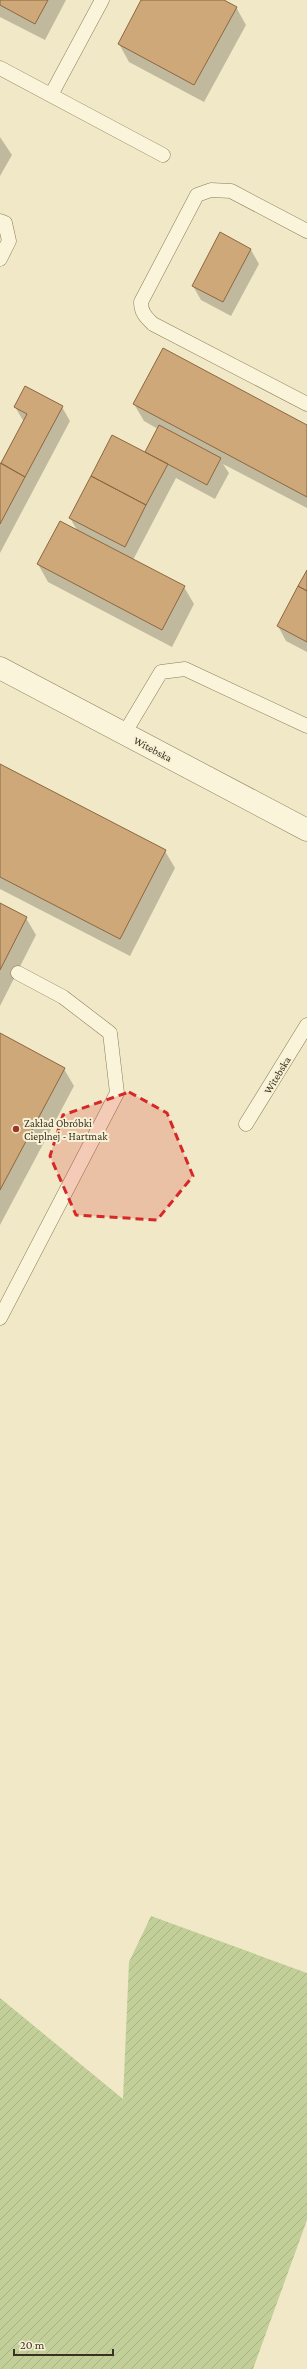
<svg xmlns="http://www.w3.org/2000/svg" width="307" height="2369" font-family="'Crimson Pro',serif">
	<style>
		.garden { fill: url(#garden-furrows) }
		.shadow { fill: #0003 }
		.building { fill: #cfa87a; stroke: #8c673f }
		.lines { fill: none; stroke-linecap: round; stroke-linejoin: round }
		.service-casing { stroke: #8c7b5b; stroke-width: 15 }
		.tertiary-casing { stroke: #8c7b5b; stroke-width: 23 }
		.service { stroke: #faf4da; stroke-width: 14 }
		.tertiary { stroke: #faf4da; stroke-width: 22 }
		.marked { fill: #d62828; fill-opacity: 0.2; stroke: #d62828; stroke-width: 3; stroke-dasharray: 8 5; stroke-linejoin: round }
		.poi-dot { fill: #9d3628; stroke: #f7f1d6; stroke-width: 1.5 }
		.labels { text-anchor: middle; stroke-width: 4; stroke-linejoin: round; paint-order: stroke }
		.street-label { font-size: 11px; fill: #3c301f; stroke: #f7f1d6 }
		.poi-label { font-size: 11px; fill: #3c301f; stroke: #f7f1d6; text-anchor: start }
	</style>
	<defs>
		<pattern id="garden-furrows" width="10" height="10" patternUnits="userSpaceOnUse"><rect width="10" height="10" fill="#c2cf99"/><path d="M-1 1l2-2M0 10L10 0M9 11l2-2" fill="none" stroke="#a8b283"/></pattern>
	</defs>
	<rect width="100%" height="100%" fill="#f0e8c6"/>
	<!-- garden -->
	<path class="garden" d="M151 1916 307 1973V2220L253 2369H0V1998L123 2099 129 1962Z"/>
	<!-- shadow -->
	<path class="shadow" d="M0 0H66L45 40 0 17Z
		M143 0H222L236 7 246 25 204 102 129 62 119 44Z
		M0 137 12 155 0 176Z
		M220 233 251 250 259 264 231 316 201 300 193 286Z
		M134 404 307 426V508L223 464 229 473 215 499 176 478 133 560 184 587 194 604 172 647 48 582 38 564 77 530 70 518 145 453 158 429 144 421Z
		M15 407H62L70 421 0 553V464L24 422Z
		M307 572V652L286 641 278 626Z
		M0 765 165 851 175 868 130 956 0 889Z
		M0 905 26 918 36 935 0 1006Z
		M0 1034 64 1069 74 1086 0 1225Z"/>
	<!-- building -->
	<path class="building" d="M0 0H48L35 24 0 5Z
		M141 0H224L237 7 194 85 118 44Z
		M220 232 251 249 223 302 192 286Z
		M163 348 307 425V497L133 404Z
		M25 386 63 406 25 477 1 463 27 414 14 407Z
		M159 425 221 458 207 485 145 452Z
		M112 435 168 464 146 505 91 476Z
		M0 463 25 477 0 524Z
		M91 476 146 505 125 547 69 518Z
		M60 521 185 586 162 630 37 564Z
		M307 570V591L298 586Z
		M298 586 307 591V642L277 626Z
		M0 764 166 850 120 939 0 877Z
		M0 903 27 917 0 970Z
		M0 1033 65 1068 0 1190Z"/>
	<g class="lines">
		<!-- service casing -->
		<g class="service-casing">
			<path id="service" d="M0 68 163 155
				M51 95 102 0
				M0 221 5 223 9 241 0 259
				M307 231 231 191 211 190 197 195 141 302C141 313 146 317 153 324L307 404
				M124 734 161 672 185 669 307 726
				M246 1124 307 1025
				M0 1318 117 1093 110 1033 63 997 18 973"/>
		</g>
		<!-- tertiary casing -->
		<g class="tertiary-casing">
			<path id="tertiary" d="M0 668 307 830"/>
		</g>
		<!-- service -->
		<use href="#service" class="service"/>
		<!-- tertiary -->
		<use href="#tertiary" class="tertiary"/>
	</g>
	<!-- marked area -->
	<path class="marked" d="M129 1092 167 1113 193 1176 157 1220 76 1215 50 1156 63 1115Z"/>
	<!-- markers -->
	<circle class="poi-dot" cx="16" cy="1129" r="4"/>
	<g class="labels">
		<!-- street labels -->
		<g class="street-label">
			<text transform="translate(153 749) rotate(28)" y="4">Witebska</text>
			<text transform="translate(277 1075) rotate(-59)" y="4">Witebska</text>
		</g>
		<!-- poi labels -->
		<g class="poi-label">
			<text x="24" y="1127">Zakład Obróbki<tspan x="24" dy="13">Cieplnej - Hartmak</tspan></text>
		</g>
	</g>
	<!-- scale -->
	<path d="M14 2349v6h99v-6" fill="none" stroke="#3c301f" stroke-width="2"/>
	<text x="20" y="2349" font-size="12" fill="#3c301f" stroke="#f7f1d6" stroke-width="3" paint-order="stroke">20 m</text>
</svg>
